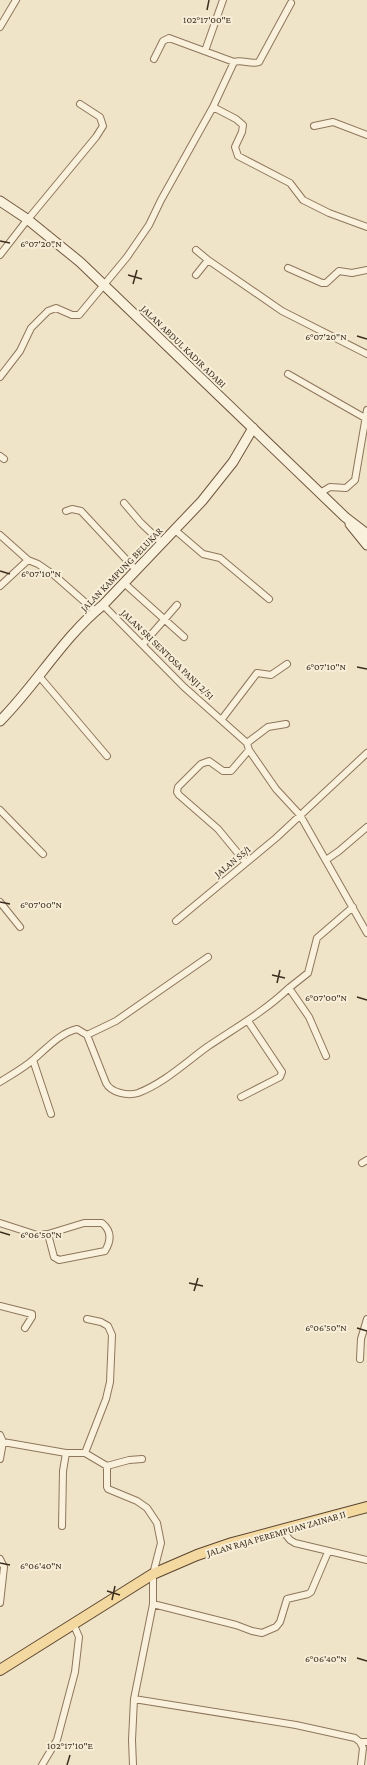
<svg xmlns="http://www.w3.org/2000/svg" width="367" height="1765" font-family="'Crimson Pro',serif">
	<style>
		.lines { fill: none; stroke-linecap: round; stroke-linejoin: round }
		.street-casing { stroke: #8d765c; stroke-width: 8 }
		.secondary-casing { stroke: #6f573f; stroke-width: 11 }
		.primary-casing { stroke: #5b4430; stroke-width: 12 }
		.street { stroke: #faf1dc; stroke-width: 6 }
		.secondary { stroke: #faf1dc; stroke-width: 9 }
		.primary { stroke: #f3d9a0; stroke-width: 10 }
		.ticks { fill: none; stroke: #3d2e20; stroke-width: 1.5 }
		.labels { text-anchor: middle; stroke-width: 4; stroke-linejoin: round; paint-order: stroke }
		.street-label { font-size: 10px; fill: #3d2e20; stroke: #f7eed8 }
		.ticks-label { font-size: 10px; text-anchor: middle; fill: #3d2e20; stroke: #f7eed8; stroke-width: 4; stroke-linejoin: round; paint-order: stroke }
	</style>
	<rect width="100%" height="100%" fill="#f0e4c8"/>
	<g class="lines">
		<!-- street casing -->
		<g class="street-casing">
			<path id="street" d="M0 27 16 0
				M205 51 223 0
				M154 59 163 41 169 38 234 62
				M213 107 236 119 243 125 242 132 235 147 238 156 290 183 303 200 329 213 367 227
				M314 126 333 122 367 135
				M196 250 208 260
				M0 255 24 224 96 137 103 126 100 117 80 104
				M288 268 322 283H326L339 271 352 273 367 270
				M196 275 208 260 282 311 367 354
				M288 374 365 418
				M0 377 20 351 31 328 48 311 56 308 72 315H79L127 257 149 225 161 200 213 107 234 62C242 59 251 65 259 62L291 3
				M0 456 4 459
				M320 493 330 487 346 488 355 480 367 410
				M124 503 141 523 162 543
				M66 511 72 509 81 511 136 570
				M175 530 203 554 220 558 269 599
				M0 535 28 560 38 564 54 575 95 611
				M124 583 184 637
				M0 586 28 560
				M103 605 184 687 247 743 249 750 276 789 300 815 367 933
				M143 644 177 605
				M39 676 107 756
				M222 719 257 673 271 675 287 664
				M247 743 268 727 286 724
				M0 810 43 854
				M326 860 339 851 367 827
				M246 863 218 829 179 795 177 792 178 787 201 764 209 761 223 771H231L249 750
				M0 902 20 927
				M176 921 276 838 367 753
				M208 957 116 1021 87 1035 106 1083C111 1093 128 1096 138 1093 164 1083 185 1063 207 1047 235 1028 264 1012 289 988L309 1017 326 1056
				M289 988 308 973 317 938 353 907
				M33 1060 51 1114
				M0 1082C11 1075 24 1068 34 1059 47 1048 60 1033 77 1029L87 1035
				M241 1097 280 1077 282 1072 248 1021
				M362 1163 367 1160
				M0 1223 37 1235 48 1234 84 1223H102C112 1231 111 1241 105 1251L59 1260 54 1257 48 1234
				M0 1306 32 1314V1317L25 1328
				M360 1359 361 1339 367 1319
				M0 1435 3 1442 0 1459
				M3 1442 66 1453H85L106 1399 110 1382 112 1335 108 1326 101 1322 87 1319
				M85 1453 107 1466 129 1460 142 1459
				M107 1466V1487L108 1489 137 1501 147 1508 157 1523 161 1543 153 1574V1604L134 1699 132 1740 133 1765
				M62 1526 63 1471 66 1453
				M282 1530 290 1540 295 1543 367 1560
				M0 1559 4 1567 0 1603
				M153 1604 236 1625 252 1631 262 1633 276 1627 280 1622 287 1599 308 1594 311 1592 328 1552
				M134 1699 296 1725 355 1738 360 1742H367
				M360 1742 363 1748 361 1765
				M42 1765 57 1740 75 1672 79 1637 73 1623"/>
		</g>
		<!-- secondary casing -->
		<g class="secondary-casing">
			<path id="secondary" d="M0 201 27 219 80 262 345 517 367 534
				M350 524 367 545
				M0 721C37 684 63 637 103 605L202 501 233 462 253 428"/>
		</g>
		<!-- primary casing -->
		<g class="primary-casing">
			<path id="primary" d="M0 1670 153 1574 197 1555 232 1543 367 1507"/>
		</g>
		<!-- street -->
		<use href="#street" class="street"/>
		<!-- secondary -->
		<use href="#secondary" class="secondary"/>
		<!-- primary -->
		<use href="#primary" class="primary"/>
	</g>
	<!-- ticks -->
	<path class="ticks" d="M207 10 209 0M0 241 10 243M128 275 142 279M133 284 137 270M357 336 367 339M0 571 10 574M357 667 367 669M0 902 10 904M272 975 285 978M277 983 280 970M357 997 367 1000M0 1232 10 1235M189 1283 203 1286M194 1291 198 1278M357 1328 367 1331M0 1563 10 1565M107 1591 120 1595M112 1600 115 1586M357 1658 367 1661M67 1765 70 1755"/>
	<g class="labels">
		<!-- street labels -->
		<g class="street-label">
			<text transform="translate(184 346) rotate(44)" y="4">JALAN ABDUL KADIR ADABI</text>
			<text transform="translate(121 569) rotate(-46)" y="4">JALAN KAMPUNG BELUKAR</text>
			<text transform="translate(168 654) rotate(44)" y="4">JALAN SRI SENTOSA PANJI 2/51</text>
			<text transform="translate(232 861) rotate(-39)" y="4">JALAN S5/1</text>
			<text transform="translate(276 1533) rotate(-16)" y="4">JALAN RAJA PEREMPUAN ZAINAB II</text>
		</g>
	</g>
	<g class="ticks-label">
		<text x="207" y="23">102°17'00"E</text>
		<text x="41" y="247">6°07'20"N</text>
		<text x="326" y="340">6°07'20"N</text>
		<text x="41" y="577">6°07'10"N</text>
		<text x="326" y="670">6°07'10"N</text>
		<text x="41" y="908">6°07'00"N</text>
		<text x="326" y="1001">6°07'00"N</text>
		<text x="41" y="1238">6°06'50"N</text>
		<text x="326" y="1331">6°06'50"N</text>
		<text x="41" y="1569">6°06'40"N</text>
		<text x="326" y="1662">6°06'40"N</text>
		<text x="70" y="1749">102°17'10"E</text>
	</g>
</svg>
